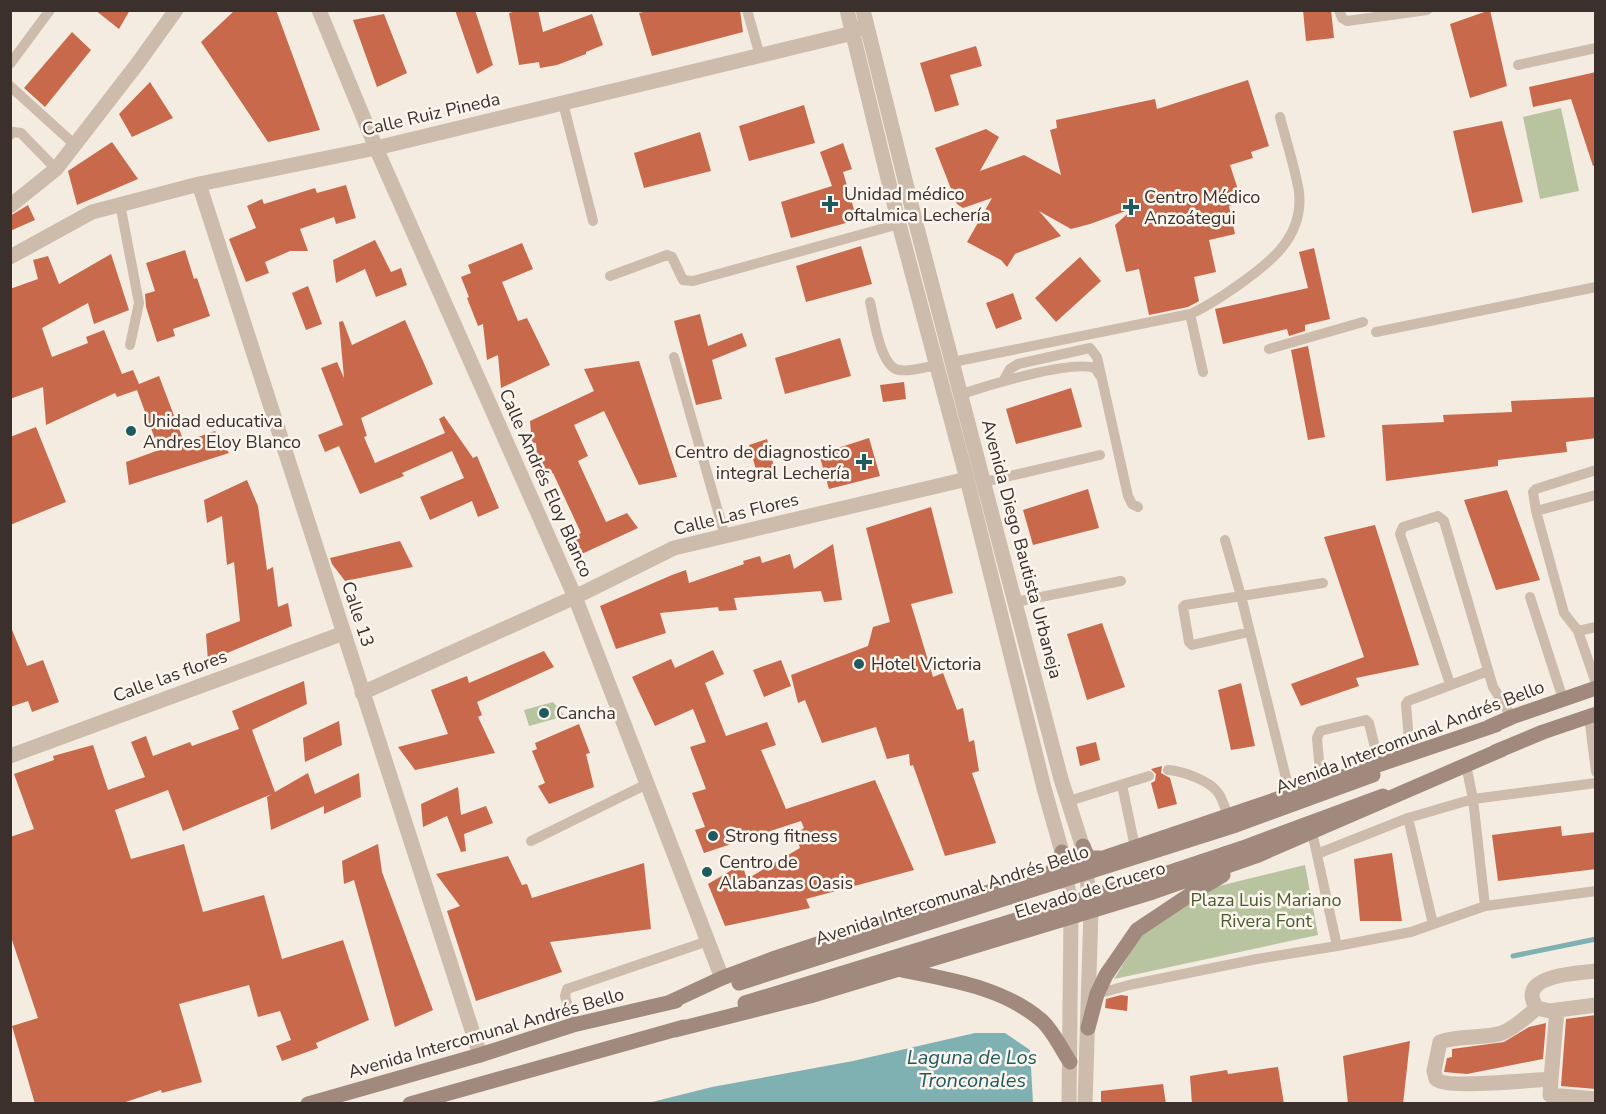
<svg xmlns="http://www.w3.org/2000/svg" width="1606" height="1114" font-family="'Nunito Sans',sans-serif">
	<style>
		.green { fill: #b8c4a0 }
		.water { fill: #7fb0b2 }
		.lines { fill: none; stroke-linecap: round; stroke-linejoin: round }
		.stream { stroke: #7fb0b2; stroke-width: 5 }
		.building { fill: #c8694b }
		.lane { stroke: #cdbbac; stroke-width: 10 }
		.street { stroke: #cdbbac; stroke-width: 15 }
		.secondary { stroke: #a18a7d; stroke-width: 15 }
		.secondary-bridge { stroke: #a18a7d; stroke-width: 15 }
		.poi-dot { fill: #1f5a5e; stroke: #fbf5ee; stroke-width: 2 }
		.labels { text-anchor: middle; stroke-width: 5; stroke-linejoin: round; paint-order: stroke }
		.street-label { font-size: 18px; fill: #3b302b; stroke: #fbf5ee }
		.poi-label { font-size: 18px; fill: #3b302b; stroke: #fbf5ee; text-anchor: start }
		.park-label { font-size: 18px; fill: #4a5a2e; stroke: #fbf5ee }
		.water-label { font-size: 20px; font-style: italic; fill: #1f5a5e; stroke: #fbf5ee }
	</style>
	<rect width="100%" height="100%" fill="#f4ebe1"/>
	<!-- green -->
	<path class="green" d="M1561 108 1579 191 1540 199 1523 117Z
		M553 702 565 716 529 726 524 710Z
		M1305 865 1318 935 1114 979 1141 935 1215 887Z"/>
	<!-- water -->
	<path class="water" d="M975 1033H1005L1030 1050 1033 1103H648L712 1087 853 1061Z"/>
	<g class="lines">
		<!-- stream -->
		<path class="stream" d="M1513 956 1596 939"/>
	</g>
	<!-- building -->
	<path class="building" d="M95 10H130L119 29Z
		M235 10H276L320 130 268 142 201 42Z
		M455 10H475L493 65 477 74Z
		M521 10H538L543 32 592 14 603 45 586 52V54L557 65 540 68 539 62 519 65 509 13Z
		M652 10H740L743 32 652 56 639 13Z
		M1303 10H1331L1334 38 1306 41Z
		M1490 10 1507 86 1470 98 1450 24Z
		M384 14 407 73 377 87 353 20Z
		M72 32 91 50 45 107 24 88Z
		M976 46 982 66 950 75 959 105 935 112 920 63Z
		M1596 72V165L1593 166 1571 99 1533 107 1529 87Z
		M1248 80 1269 146 1251 152 1253 158 1230 165 1242 202 1229 206 1235 234 1209 240 1216 272 1194 277 1199 301 1188 307 1149 315 1139 269 1126 272 1115 225 1134 208 1090 224 1071 229 1039 211 1061 236 1015 254 1007 267 1001 260 967 242 992 198 963 208 957 204 935 148 986 129 999 137 980 171 1024 155 1061 175 1050 130 1057 128 1056 120 1155 99 1157 109Z
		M150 82 173 118 132 137 119 114Z
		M804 105 815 143 749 161 739 126Z
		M1502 121 1523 202 1472 213 1453 131Z
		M700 132 711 171 644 188 634 153Z
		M112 142 138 179 77 205 68 171Z
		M843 143 852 169 843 172 857 220 791 238 781 202 832 186 820 152Z
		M346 185 356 218 336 224 334 217 300 229 308 251H290L265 262 269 273 246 282 229 239 256 228 247 206 262 199 264 204 315 188 317 193Z
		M28 205 35 220 10 231V216Z
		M375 240 391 272 401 268 407 285 376 297 365 269 336 283 333 260Z
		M522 243 533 269 502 282 518 321 527 318 550 365 501 388 498 355 487 360 483 324 478 326 467 298 469 297 461 277 471 273 468 265Z
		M861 246 872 284 806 302 796 266Z
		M1314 248 1330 319 1305 325V331L1289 336 1287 329 1223 344 1215 309 1308 288 1299 252Z
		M185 250 194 279 197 278 210 316 173 329 175 336 157 342 146 307 145 294 155 291 146 263Z
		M111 254 129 310 94 324 88 303 42 328 52 357 88 343 86 337 104 330 122 374 133 370 139 384 159 376 184 442 215 431 229 453 129 485 126 462 159 450 137 390 117 397 115 393 46 425 43 387 10 399V289L38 279 33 260 48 256 59 284Z
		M1080 257 1101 281 1056 322 1035 298Z
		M308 286 322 324 306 330 292 293Z
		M1013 293 1022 319 996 329 986 303Z
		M700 314 708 346 742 333 747 346 712 360 722 399 696 405 674 321Z
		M405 320 433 384 361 418 367 436 364 437 375 463 445 433 439 419 444 416 473 458 477 456 499 508 478 517 472 501 430 520 420 497 464 478 452 451 402 473 404 476 360 494 339 446 325 452 318 435 343 425 321 368 337 362 344 378 339 322 343 321 352 345Z
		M840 338 851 376 785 394 775 358Z
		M1308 346 1325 437 1308 440 1291 350Z
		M639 361 677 477 639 485 604 411 574 425 588 456 578 461 606 522 627 513 638 528 573 558 565 540 581 533 553 473 539 479 536 443 532 444 530 421 594 391 584 369Z
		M904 382 906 399 883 402 880 385Z
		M1071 388 1082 427 1016 444 1006 409Z
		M1596 397V438L1566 442 1567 452 1498 460V466L1386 481 1382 425 1444 422 1443 415 1512 412 1511 401Z
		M36 427 66 502 10 525V437Z
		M869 438 880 476 829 489 819 454Z
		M767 439 777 479 759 480 749 445Z
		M247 480 258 506 267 570 273 567 278 607 288 603 292 626 208 661 206 634 240 621 234 562 227 565 222 516 207 523 204 500Z
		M1088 489 1099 528 1033 545 1023 510Z
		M1507 490 1540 580 1496 590 1464 500Z
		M931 507 953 593 911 604 933 677 943 673 957 710 963 708 969 742 974 740 979 771 972 773 996 843 945 856 913 765 910 766 909 754 887 759 876 727 822 743 805 700 798 703 791 675 868 646 873 627 890 622 866 528Z
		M1375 525 1419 665 1356 678 1359 686 1301 706 1291 684 1364 657 1324 537Z
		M400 541 413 567 345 581 332 564 330 558Z
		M833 544 842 600 824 602 821 591 734 598 737 610 719 611 718 607 660 613 666 633 616 649 600 606 672 575 686 570 689 583 744 564 743 561 760 556 762 563 790 554 794 569Z
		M1102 623 1125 687 1087 700 1067 634Z
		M10 625 27 666 43 660 59 702 32 712 28 701 10 707Z
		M713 650 724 674 705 683 726 736 767 722 776 745 761 750 786 809 875 780 914 870 806 899 810 908 725 926 708 884 742 864 747 879 800 848 795 834 804 828 801 821 704 853 695 830 705 827 692 793 706 789 690 747 706 742 693 709 655 726 632 677 671 659 675 668Z
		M544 651 554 667 477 702 482 715 478 717 495 753 415 770 398 747 448 734 431 690 467 676 469 683Z
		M781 660 791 686 764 697 753 670Z
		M304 681 307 704 252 730 275 792 308 773 315 794 359 773 361 797 324 814V806L271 830 267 797 272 794 183 831 168 790 115 810 131 859 184 844 203 912 264 895 282 959 343 940 369 1020 316 1043 318 1048 282 1061 276 1046 291 1040 280 1011 258 1017 249 985 179 1004 202 1082 162 1093 161 1090 120 1104H35L12 1026 38 1018 10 934V837L34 829 14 774 54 760 53 756 93 745 108 790 145 777 131 742 146 736 153 756 190 742 192 746 239 729 232 711Z
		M1241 683 1255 746 1231 750 1218 690Z
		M339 721 342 745 305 762 303 738Z
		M579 724 590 753 586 754 594 787 549 804 538 786 545 783 532 751 537 749 535 743Z
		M1096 742 1100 760 1080 766 1076 747Z
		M1162 766 1161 773 1170 778 1177 804 1158 809 1151 783 1155 781 1156 774 1151 769Z
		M458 787 461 815 486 806 493 823 464 834 466 851 461 852 447 816 423 827 421 804Z
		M1561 826 1562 836 1596 832V869L1498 881 1492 835Z
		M378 844 382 872 433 1010 395 1027 354 880 344 884 342 861Z
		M1392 853 1402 921H1360L1354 859Z
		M508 856 522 885 527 884 532 898 644 863 651 929 550 942 562 972 476 1001 447 911 460 906 436 874Z
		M1121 995 1128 996 1127 1011 1105 1008 1106 999Z
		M1596 1015V1089L1561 1086 1566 1019Z
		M1546 1023 1543 1059 1467 1074 1444 1072 1447 1058 1452 1057V1049L1504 1042 1529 1027Z
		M1410 1041 1403 1104H1348L1343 1056Z
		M1278 1067 1284 1104H1192L1190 1076 1227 1070 1228 1074Z
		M1163 1084 1166 1104H1101V1091Z"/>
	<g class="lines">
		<!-- lane -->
		<path class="lane" d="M747 10 760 56
			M1339 10 1342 18 1347 21 1427 10
			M10 64 50 10
			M1518 65 1596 48
			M10 86 75 145
			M563 103 593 221
			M10 135 13 132 21 133 56 169
			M120 204 139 303 130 345
			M610 276 667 255 672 257 683 280 693 281 899 224
			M870 302C874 318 880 367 899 370 910 372 926 367 937 365
			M1190 314 1203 372
			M1376 332 1596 287
			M1269 349 1363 322
			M674 357 725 536
			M953 362 1190 314C1207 307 1222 296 1237 286 1270 263 1304 237 1299 192 1295 167 1286 141 1280 117
			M1004 380 1010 369 1018 364 1090 348 1097 357 1128 496 1132 504 1138 507
			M962 394C989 385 1070 360 1095 368L1101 377
			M984 482 1100 455
			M1536 511 1596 495
			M1225 540 1241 596 1290 794
			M1530 597 1563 699
			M1015 602 1121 581
			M1596 627 1578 631 1596 683
			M1578 631 1564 613 1536 511 1533 492 1536 489 1596 470
			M1249 632 1192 645 1189 642 1183 607 1185 605 1323 583
			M1450 684 1400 534 1403 527 1438 516 1444 521 1493 687 1512 717
			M1589 716 1596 772
			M1410 753 1406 704 1408 701 1488 671
			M1466 765 1473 799 1485 906
			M1168 770C1183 771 1211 781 1219 794 1223 800 1225 809 1228 816
			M1321 784 1317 738 1320 731 1366 720 1369 723 1379 764
			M1122 785 1135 847
			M1069 801 1149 776
			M1408 818 1433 924
			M1312 832 1337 946
			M531 841 647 784
			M1317 854 1408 818 1473 799 1596 783
			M1097 994 1129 985 1257 959 1337 946 1411 932 1485 906 1596 891
			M573 1025 565 996 567 989 708 941"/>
		<!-- street -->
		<path class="street" d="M319 10 376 148 575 597 722 978
			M847 10 899 224 967 479 1044 788 1062 852 1069 894 1071 916 1069 1104
			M863 10 915 220 1061 779 1083 848 1091 911 1085 1104
			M199 184 480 1055
			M10 206 56 169 138 63 176 10
			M10 257 92 212 199 184 376 148 853 33 859 28
			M362 693 575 597 674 548 967 479
			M10 756 344 633
			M1596 971C1578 973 1514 975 1537 1008L1550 1011 1596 1005
			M1537 1008C1526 1017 1515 1028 1502 1033 1482 1039 1460 1035 1440 1042L1434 1071 1436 1079C1445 1089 1533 1080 1551 1079L1550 1095 1596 1099
			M1551 1079 1557 1010"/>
		<!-- secondary -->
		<path class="secondary" d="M1489 727 1512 717 1596 688
			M1495 752 1543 732 1596 714
			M1083 846 1088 858H1100
			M1049 874 1059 864 1062 852
			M902 970C950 980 1002 987 1041 1020 1053 1030 1061 1049 1070 1062
			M668 1003 722 978 775 958 841 936 1103 858 1496 725
			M1088 1028 1097 994 1106 975 1137 930 1191 894 1223 875
			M675 1030 810 996 1153 892 1256 856 1503 749
			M308 1104 480 1055 573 1025 676 1001
			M410 1104 684 1027"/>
		<!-- secondary-bridge -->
		<path class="secondary-bridge" d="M739 983 1236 825 1373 775
			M745 1003 1143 881 1248 846 1383 796"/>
	</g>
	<!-- markers -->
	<g class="poi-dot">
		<path d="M827 195h6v6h6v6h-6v6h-6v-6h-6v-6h6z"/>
		<path d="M1128 198h6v6h6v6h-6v6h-6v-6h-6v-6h6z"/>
		<circle cx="131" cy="431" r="6"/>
		<path d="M861 453h6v6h6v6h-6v6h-6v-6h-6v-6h6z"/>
		<circle cx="859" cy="664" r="6"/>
		<circle cx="544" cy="713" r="6"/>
		<circle cx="713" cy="836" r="6"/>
		<circle cx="707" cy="872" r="6"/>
	</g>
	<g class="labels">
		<!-- street labels -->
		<g class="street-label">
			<text transform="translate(431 114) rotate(-13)" y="6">Calle Ruiz Pineda</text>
			<text transform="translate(546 483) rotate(66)" y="6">Calle Andrés Eloy Blanco</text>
			<text transform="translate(736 514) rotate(-14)" y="6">Calle Las Flores</text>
			<text transform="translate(1022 549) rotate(75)" y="6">Avenida Diego Bautista Urbaneja</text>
			<text transform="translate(358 614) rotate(72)" y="6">Calle 13</text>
			<text transform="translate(170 676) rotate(-20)" y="6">Calle las flores</text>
			<text transform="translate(1410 737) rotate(-21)" y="6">Avenida Intercomunal Andrés Bello</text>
			<text transform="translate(1090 890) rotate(-17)" y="6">Elevado de Crucero</text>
			<text transform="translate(952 895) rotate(-18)" y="6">Avenida Intercomunal Andrés Bello</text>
			<text transform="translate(486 1033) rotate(-16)" y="6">Avenida Intercomunal Andrés Bello</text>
		</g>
		<!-- poi labels -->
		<g class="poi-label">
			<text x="844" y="200">Unidad médico<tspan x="844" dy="21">oftalmica Lechería</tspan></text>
			<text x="1144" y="203">Centro Médico<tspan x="1144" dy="21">Anzoátegui</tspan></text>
			<text x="143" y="427">Unidad educativa<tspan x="143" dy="21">Andres Eloy Blanco</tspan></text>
			<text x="850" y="458" text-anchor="end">Centro de diagnostico<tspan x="850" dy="21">integral Lechería</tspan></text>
			<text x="871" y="670">Hotel Victoria</text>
			<text x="556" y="719">Cancha</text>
			<text x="725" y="842">Strong fitness</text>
			<text x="719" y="868">Centro de<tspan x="719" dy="21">Alabanzas Oasis</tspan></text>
		</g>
		<!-- park labels -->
		<g class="park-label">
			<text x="1266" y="906">Plaza Luis Mariano<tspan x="1266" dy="21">Rivera Font</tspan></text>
		</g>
		<!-- water labels -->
		<g class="water-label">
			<text x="972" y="1064">Laguna de Los<tspan x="972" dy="23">Tronconales</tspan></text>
		</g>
	</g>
	<!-- border -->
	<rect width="1606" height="1114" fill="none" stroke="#3b302b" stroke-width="24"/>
</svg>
